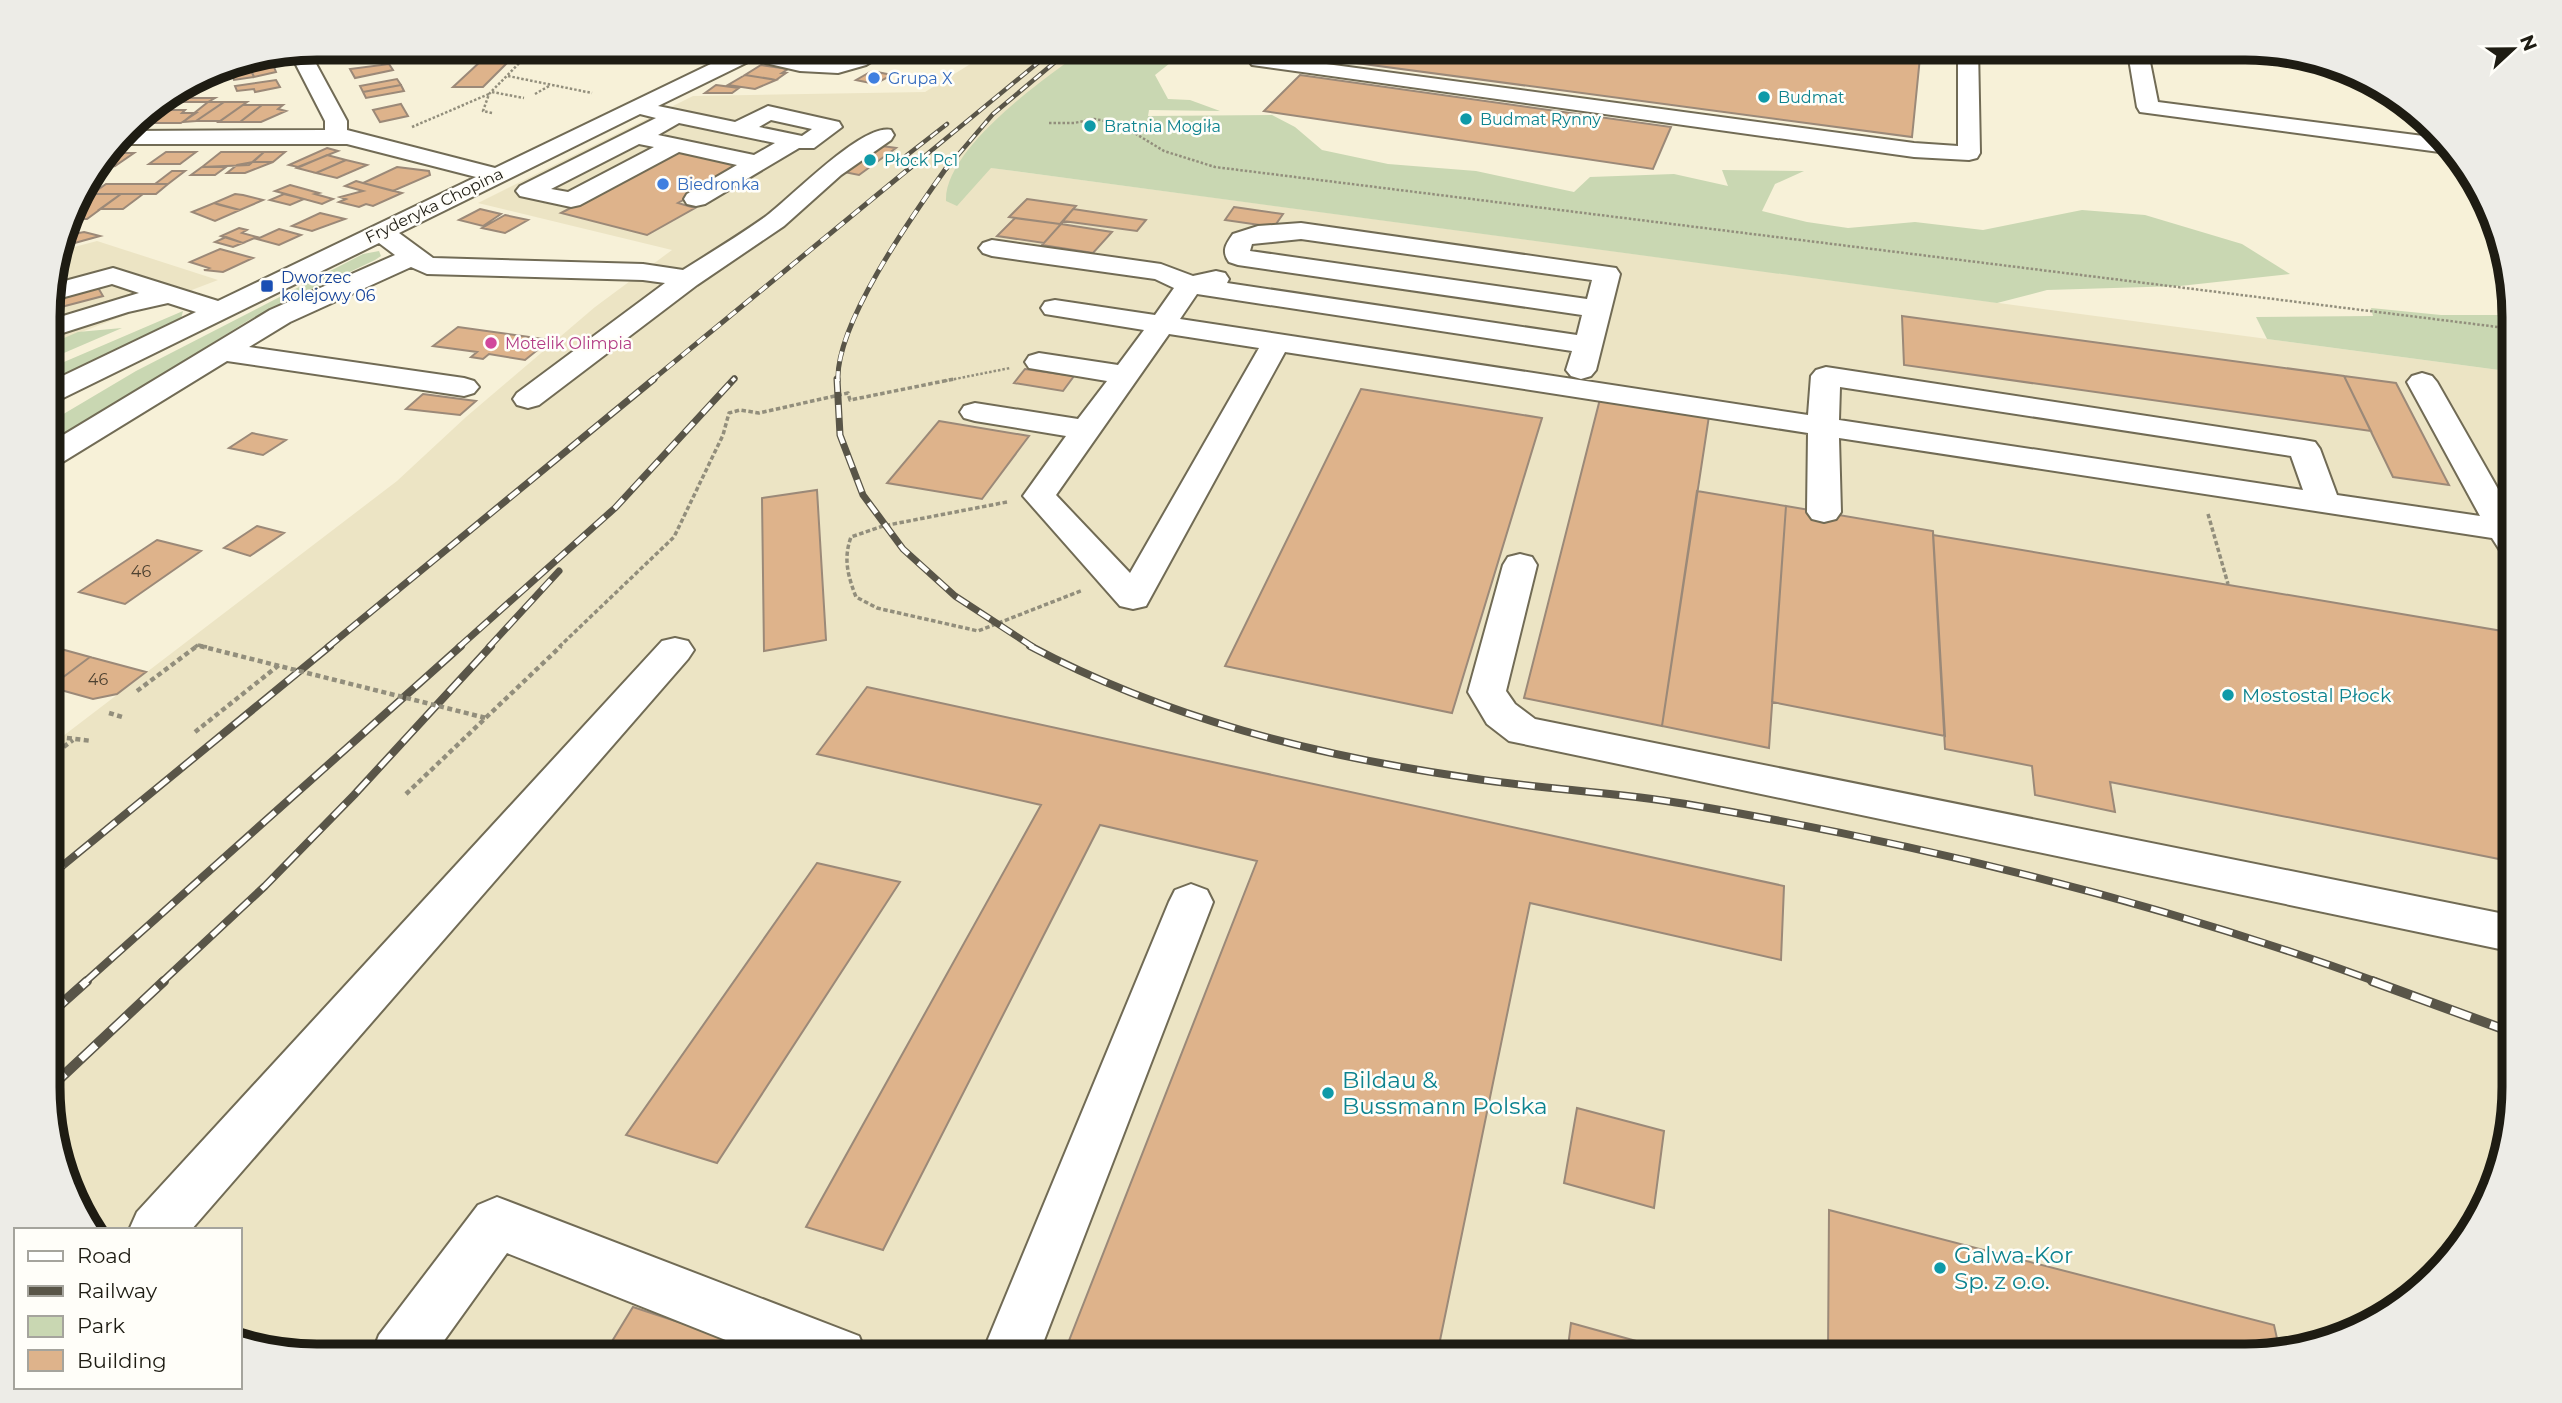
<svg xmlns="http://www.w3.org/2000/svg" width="2562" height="1403" font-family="Montserrat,sans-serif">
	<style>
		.built { fill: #ece4c4 }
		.green { fill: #c9d7b2 }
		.building { fill: #deb38b; stroke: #9b8978; stroke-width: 2 }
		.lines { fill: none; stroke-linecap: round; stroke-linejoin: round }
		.minor-casing { stroke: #716b55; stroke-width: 4 }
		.path-far2 { stroke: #928e7c; stroke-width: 2.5; stroke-dasharray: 2.5 2; stroke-linecap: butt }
		.path-far1 { stroke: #928e7c; stroke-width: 3.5; stroke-dasharray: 4.5 2.5; stroke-linecap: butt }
		.path { stroke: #928e7c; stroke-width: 4.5; stroke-dasharray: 5 3.5; stroke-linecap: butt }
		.minor { fill: #fff; fill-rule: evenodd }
		.rail-far4-casing { stroke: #595548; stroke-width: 4.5 }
		.rail-far3-casing { stroke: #595548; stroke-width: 5 }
		.rail-far2-casing { stroke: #595548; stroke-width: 7 }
		.rail-far1-casing { stroke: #595548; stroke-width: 8 }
		.rail-casing { stroke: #595548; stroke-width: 10 }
		.rail-far4 { stroke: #fffef9; stroke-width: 2.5; stroke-dasharray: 9; stroke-linecap: butt }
		.rail-far3 { stroke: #fffef9; stroke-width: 3.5; stroke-dasharray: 10; stroke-linecap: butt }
		.rail-far2 { stroke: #fffef9; stroke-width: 4.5; stroke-dasharray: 13; stroke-linecap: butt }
		.rail-far1 { stroke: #fffef9; stroke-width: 5; stroke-dasharray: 17; stroke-linecap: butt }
		.rail { stroke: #fffef9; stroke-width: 7; stroke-dasharray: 21; stroke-linecap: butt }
		.path-bridge-far1 { stroke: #928e7c; stroke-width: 3.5; stroke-dasharray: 4.5 2.5; stroke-linecap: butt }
		.path-bridge { stroke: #928e7c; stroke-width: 4.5; stroke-dasharray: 5 3.5; stroke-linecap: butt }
		.shop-dot { fill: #3f7fe0; stroke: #fffef9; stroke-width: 2.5 }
		.culture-dot { fill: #0f9aa8; stroke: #fffef9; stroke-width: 2.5 }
		.transit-dot { fill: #1a4fb4; stroke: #fffef9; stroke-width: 2.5 }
		.hotel-dot { fill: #d1479c; stroke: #fffef9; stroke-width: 2.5 }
		.labels { text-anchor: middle; stroke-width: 5; stroke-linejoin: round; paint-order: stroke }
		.far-shop-label { font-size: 16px; fill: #366cbe; stroke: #fffef9; text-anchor: start }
		.far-culture-label { font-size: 16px; fill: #0d838f; stroke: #fffef9; text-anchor: start }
		.far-street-label { font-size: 16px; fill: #1e1c13; stroke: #fffef9 }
		.far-transit-label { font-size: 16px; fill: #164399; stroke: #fffef9; text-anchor: start }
		.far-hotel-label { font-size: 16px; fill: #b23c85; stroke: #fffef9; text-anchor: start }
		.number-label { font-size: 16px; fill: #4e4231 }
		.culture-label { font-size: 19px; fill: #0d838f; stroke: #fffef9; text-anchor: start }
		.near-culture-label { font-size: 23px; fill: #0d838f; stroke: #fffef9; text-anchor: start }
		.rim { fill: none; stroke: #1e1c13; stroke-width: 9 }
	</style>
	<rect width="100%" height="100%" fill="#f7f1d8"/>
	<!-- built -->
	<path class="built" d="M998 47H1107L992 168 2514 372V1104L2479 1221 2395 1311 2332 1342 2263 1355 316 1356 240 1344V1230H90L50 1121V746L397 481 466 417 595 307 672 250 478 203 693 96 925 92Z
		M97 241 218 280 50 344V282L59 251Z"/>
	<!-- green -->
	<path class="green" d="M1089 47 1189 48 1155 75 1168 99 1190 100 1220 111 1149 110 1148 116 1272 115 1295 127 1322 150 1388 164 1476 171 1574 192 1590 177 1674 174 1728 186 1722 170 1804 171 1775 184 1762 211 1807 222 1848 228 1915 222 1983 230 2082 210 2145 215 2242 244 2290 274 2180 286 2047 290 1997 303 991 168 957 206 946 201C944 148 1048 75 1089 47Z
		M379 251 381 256 375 260 249 320 50 445V422L136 371 363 254Z
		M2371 308 2441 315H2514V372L2267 339 2256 317 2373 316Z
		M183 311 181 319 50 385V368Z
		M122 328 50 359V344L78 332Z"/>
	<!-- building -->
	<path class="building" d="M496 47H523L483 87H453Z
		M812 47H835L837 48 820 56 803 52Z
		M914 47H924L936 49 922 57 903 54Z
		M1321 47H1921L1912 137 1311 57Z
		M366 49 370 57 345 62 340 54Z
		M903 54 922 57 910 63 891 60Z
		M938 54 962 59 955 63 930 59Z
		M272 62 276 72 254 77 249 66Z
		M389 64 393 70 355 78 350 69Z
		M761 65 788 69 782 73H786L776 80 745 75Z
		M249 66 254 77 234 80 230 69Z
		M872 71 892 75 875 84 856 80Z
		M745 75 771 79 776 80 755 89 728 85Z
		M1300 75 1671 127 1653 169 1264 111Z
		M397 79 401 85 363 92 360 86Z
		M276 80 280 87 255 92 254 89 237 91 235 86Z
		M401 85 404 91 366 98 363 92Z
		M716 85 739 88 732 93H705Z
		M189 98H215L208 102H182Z
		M163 99H172L154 113H141Z
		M208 102H224L196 121 183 122Z
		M224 102H247L220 121H196Z
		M401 104 408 116 380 122 373 110Z
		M243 105H262L240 122H219Z
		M262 105H283L278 109 286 111 261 122H240Z
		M166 110H185L182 113H196L181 123H148Z
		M141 113H163L148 123H132Z
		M882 146 896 148 859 175 844 172Z
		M327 148 338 151 298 167 289 165Z
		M680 150 746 165 678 203 695 208 647 235 561 213Z
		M166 152H196L180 164H149Z
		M221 152H264L249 165 202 167Z
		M264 152H285L273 162H253Z
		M109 153H134L115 166 96 170Z
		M327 155 346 160 316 173 297 168Z
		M346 160 367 165 337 178 316 173Z
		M253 162H273L245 173H227L237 165Z
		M202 167H226L215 175H191Z
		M397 167 429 171 430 175 393 191 363 183Z
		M172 171H185L168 184H155Z
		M356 181 363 183 402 193 373 206 366 204 359 207 339 202 346 199 340 197 363 191 345 186Z
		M106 184H168L156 194H92Z
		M290 185 319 193 315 194 333 199 322 204 275 191Z
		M92 194H121L87 219H69L72 209Z
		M121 194H143L123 209H100Z
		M235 194 243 195 263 200 240 210 214 203Z
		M284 194 304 199 290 205 270 200Z
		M1027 199 1076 206 1060 224 1009 217Z
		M214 203 220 205 240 210 215 221 192 212Z
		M1234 207 1283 214 1274 227 1225 220Z
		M480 209 501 214 483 226 459 220Z
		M1073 209 1146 220 1137 231 1063 221Z
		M320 213 345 219 312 231 292 226Z
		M505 215 528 220 505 233 482 228Z
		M1015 218 1060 224H1061L1044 243 997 236Z
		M1061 224 1112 232 1093 253 1042 245Z
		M239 228 247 230 242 233 257 237 243 243 221 236Z
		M279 229 301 235 279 245 257 239Z
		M84 232 100 236 60 247 63 236Z
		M226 237 243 243 233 247 215 242Z
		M220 249 253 258 223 272 204 270 209 268 190 262Z
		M97 286 103 296 50 310V299Z
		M1902 316 2344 376 2371 431 1904 365Z
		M458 327 550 340 525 360 489 354 483 359 471 357 477 352 433 346Z
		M1025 369 1074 376 1063 391 1014 383Z
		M2344 376 2396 383 2449 485 2393 477Z
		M1361 389 1542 418 1452 713 1225 666Z
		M423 394 476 401 460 415 406 409Z
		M1600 399 1709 416 1662 726 1524 698Z
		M939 421 1029 436 982 499 887 483Z
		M252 433 286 440 263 455 229 448Z
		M817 490 826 640 764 651 762 498Z
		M1697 491 1786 506 1769 748 1662 726Z
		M1786 506 1933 531 1945 736 1772 702Z
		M257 526 284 533 250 556 224 548Z
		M1933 535 2502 631 2514 655V862L2110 782 2115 812 2035 795 2032 766 1945 749Z
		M157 540 201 551 125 604 79 592Z
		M50 646 90 657 50 687Z
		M90 657 146 672 117 694 93 699 50 687Z
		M867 687 1784 886 1781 960 1530 903 1437 1355 1063 1356 1257 861 1100 825 883 1250 806 1227 1041 805 817 754Z
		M817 863 900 882 717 1163 626 1135Z
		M1577 1108 1664 1131 1654 1208 1564 1183Z
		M1829 1210 2274 1325 2280 1352 2263 1355H1828Z
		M633 1307 757 1348 753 1356H603Z
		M1571 1323 1687 1355H1567Z"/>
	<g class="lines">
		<!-- minor casing -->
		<g class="minor-casing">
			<path id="minor" d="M746 47H772L768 52 826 61 847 58 870 47H895L866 65 838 73 800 71 752 60 658 106 735 122 768 106 839 122 842 127 814 148H799L705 204 696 206 687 204 684 199 687 194 737 165 679 152 580 205 571 207 520 196 516 191 520 186 656 118 640 114 399 233 433 258 643 264 683 270C710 253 738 236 765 217 790 199 862 123 891 130L894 135 891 140 841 175 784 226 697 285 539 405 528 408 517 405 513 399 517 393 665 283 643 280 427 274 411 267 290 322 249 347 464 378 474 381 479 387 474 393 464 396 227 361 61 463 50 465V443L270 310 395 255 379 243 61 399 50 402V382L196 312 168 303 128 312 50 337V320L139 293 112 284 50 301V285L113 268 218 301 476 177 347 144H116L126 131 325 130V121L290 53 308 49 347 121V130L495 168ZM771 120 812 129 802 136 759 127ZM679 123 775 143 754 155 658 135ZM639 144 654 147 568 192 551 189Z
				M1261 47H1282L1274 57 1914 143 1958 146V47H1978L1980 153 1977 158 1969 160 1914 157 1252 65 1249 61Z
				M2127 47H2147L2158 102 2439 138 2453 151 2447 153 2140 112 2137 107Z
				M1301 223 1616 268 1620 274 1596 370 1591 376 1581 379 1571 376 1566 370 1572 351 1197 294 1180 319 1808 415 1811 376 1816 370 1826 367 2304 440 2315 442 2320 449 2337 495 2480 516 2407 382 2412 376 2422 373 2432 376 2437 382 2514 517V555L2501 552 2492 538 1839 438 1841 512 1836 519 1824 522 1812 519 1807 512 1808 433 1285 352 1146 606 1133 609 1120 606 1023 496 1066 436 975 421 964 418 960 412 964 406 975 403 1078 419 1107 381 1029 368 1025 362 1029 356 1039 353 1118 365 1144 330 1045 314 1041 308 1045 302 1055 300 1155 315 1174 288 1155 279 992 256 983 253 979 248 983 243 992 240 1161 264 1193 276 1216 271 1225 273 1229 279 1227 283 1577 335 1582 315 1238 265 1229 262C1221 251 1226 244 1233 234L1258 226ZM1301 239 1592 280 1587 299 1250 251 1252 244ZM1169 334 1259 348 1130 573 1056 495ZM1840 387 2291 456 2303 490 1839 420Z
				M1520 554 1532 557 1537 565 1506 691 1515 704 1535 719 2514 916V952L1509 741 1487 724 1468 692 1503 565 1508 557Z
				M675 638 688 641 694 650 688 659 191 1230H129L137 1212 662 641Z
				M1191 884 1207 890 1213 902 1038 1356H981L1169 902 1175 890Z
				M497 1197 859 1336 867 1356H766L507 1253 433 1356H371L379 1335 478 1205Z"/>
		</g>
		<!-- path-far2 -->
		<path class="path-far2" d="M633 47 643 57 670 61
			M508 76 592 93
			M492 92 524 98
			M535 94 549 86
			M492 113 483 111 489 94 535 47
			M1049 123H1074L1094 119 1118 123 1164 151 1215 167 2514 329
			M412 127 489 94
			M945 381 1010 368"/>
		<!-- path-far1 -->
		<path class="path-far1" d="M1007 502 883 526 851 537C843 559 848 576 856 597L877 608 978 631 1083 590
			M2208 514 2228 584
			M195 647 198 645
			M559 647 674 537 723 435 729 413 740 410 759 413 848 393 850 400 954 379"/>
		<!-- path -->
		<path class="path" d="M137 691 197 646
			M109 713 122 717
			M195 732 279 665
			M50 736 92 741
			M50 757 73 740
			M406 794 561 646"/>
		<!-- minor -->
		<use href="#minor" class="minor"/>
		<!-- rail-far4 casing -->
		<g class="rail-far4-casing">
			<path id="rail-far4" d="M902 159 947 124
				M909 169 1057 47
				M946 169 993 114 1073 47"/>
		</g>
		<!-- rail-far3 casing -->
		<g class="rail-far3-casing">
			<path id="rail-far3" d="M651 381 911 167
				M732 381 735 378
				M838 381C835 324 913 215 947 167"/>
		</g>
		<!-- rail-far2 casing -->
		<g class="rail-far2-casing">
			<path id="rail-far2" d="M837 379 840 435 863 495 903 549 955 596 1033 647
				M328 647 654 379
				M459 647 615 508 734 379
				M489 647 559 571"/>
		</g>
		<!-- rail-far1 casing -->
		<g class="rail-far1-casing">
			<path id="rail-far1" d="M1030 646C1165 718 1318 756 1470 778 1542 789 1614 792 1686 804 1921 844 2153 900 2377 982
				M50 876 330 646
				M85 982 461 646
				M162 982 265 886 354 795 491 646"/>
		</g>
		<!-- rail casing -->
		<g class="rail-casing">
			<path id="rail" d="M2372 981 2514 1033
				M50 1014 87 981
				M50 1088 164 981"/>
		</g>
		<!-- rail-far4 -->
		<use href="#rail-far4" class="rail-far4"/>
		<!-- rail-far3 -->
		<use href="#rail-far3" class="rail-far3"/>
		<!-- rail-far2 -->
		<use href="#rail-far2" class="rail-far2"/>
		<!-- rail-far1 -->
		<use href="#rail-far1" class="rail-far1"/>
		<!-- rail -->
		<use href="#rail" class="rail"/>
		<!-- path-bridge-far1 -->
		<path class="path-bridge-far1" d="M198 645 207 647"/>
		<!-- path-bridge -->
		<path class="path-bridge" d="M200 646 486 718"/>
	</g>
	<!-- markers -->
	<g class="shop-dot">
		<circle cx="874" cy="78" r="7"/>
		<circle cx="663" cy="184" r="7"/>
	</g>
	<g class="culture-dot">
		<circle cx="1764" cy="97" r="7"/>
		<circle cx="1466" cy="119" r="7"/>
		<circle cx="1090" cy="126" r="7"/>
		<circle cx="870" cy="160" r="7"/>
		<circle cx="2228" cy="695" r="7"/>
		<circle cx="1328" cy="1093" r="7"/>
		<circle cx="1940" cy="1268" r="7"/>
	</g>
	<rect class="transit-dot" x="260" y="279" width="14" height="14" rx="3.5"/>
	<circle class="hotel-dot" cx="491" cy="343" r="7"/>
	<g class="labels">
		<!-- far-shop labels -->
		<g class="far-shop-label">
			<text x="888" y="84">Grupa X</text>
			<text x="677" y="190">Biedronka</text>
		</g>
		<!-- far-culture labels -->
		<g class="far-culture-label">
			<text x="1778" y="103">Budmat</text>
			<text x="1480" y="125">Budmat Rynny</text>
			<text x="1104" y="132">Bratnia Mogiła</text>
			<text x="884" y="166">Płock Pc1</text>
		</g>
		<!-- far-street labels -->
		<g class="far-street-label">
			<text transform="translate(434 205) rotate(-26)" y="6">Fryderyka Chopina</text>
		</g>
		<!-- far-transit labels -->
		<g class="far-transit-label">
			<text x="281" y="283">Dworzec<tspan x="281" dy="18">kolejowy 06</tspan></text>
		</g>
		<!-- far-hotel labels -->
		<g class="far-hotel-label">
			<text x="505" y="349">Motelik Olimpia</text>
		</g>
		<!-- number labels -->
		<g class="number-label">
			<text x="141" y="577">46</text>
			<text x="98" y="685">46</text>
		</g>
		<!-- culture labels -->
		<g class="culture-label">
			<text x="2242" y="702">Mostostal Płock</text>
		</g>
		<!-- near-culture labels -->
		<g class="near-culture-label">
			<text x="1342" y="1088">Bildau &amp;<tspan x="1342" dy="26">Bussmann Polska</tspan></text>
			<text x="1954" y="1263">Galwa-Kor<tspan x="1954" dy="26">Sp. z o.o.</tspan></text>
		</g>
	</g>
	<!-- crop -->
	<path d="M0 0H2562V1403H0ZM317 60H2245A257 257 0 0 1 2502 317V1087A257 257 0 0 1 2245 1344H317A257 257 0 0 1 60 1087V317A257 257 0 0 1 317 60Z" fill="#edece7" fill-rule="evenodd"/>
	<path class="rim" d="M317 60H2245A257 257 0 0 1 2502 317V1087A257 257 0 0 1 2245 1344H317A257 257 0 0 1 60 1087V317A257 257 0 0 1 317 60Z"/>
	<!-- legend -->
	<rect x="14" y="1228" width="228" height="161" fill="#fffef9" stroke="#a5a49d" stroke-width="2"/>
	<rect x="28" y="1251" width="35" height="10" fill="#ffffff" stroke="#a5a49d" stroke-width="2"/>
	<text x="77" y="1263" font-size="21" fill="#1e1c13">Road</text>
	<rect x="28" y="1286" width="35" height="10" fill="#595548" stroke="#a5a49d" stroke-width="2"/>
	<text x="77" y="1298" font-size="21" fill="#1e1c13">Railway</text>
	<rect x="28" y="1316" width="35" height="21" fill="#c9d7b2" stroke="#a5a49d" stroke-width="2"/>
	<text x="77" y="1333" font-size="21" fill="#1e1c13">Park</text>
	<rect x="28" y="1350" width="35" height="21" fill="#deb38b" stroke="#a5a49d" stroke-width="2"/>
	<text x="77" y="1368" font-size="21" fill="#1e1c13">Building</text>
	<!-- north arrow -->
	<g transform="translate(2513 49) rotate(68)" stroke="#fffef9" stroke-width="5" paint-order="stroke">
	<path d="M0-5L12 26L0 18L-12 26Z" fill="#1e1c13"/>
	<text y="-10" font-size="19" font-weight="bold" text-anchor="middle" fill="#1e1c13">N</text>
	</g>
</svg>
